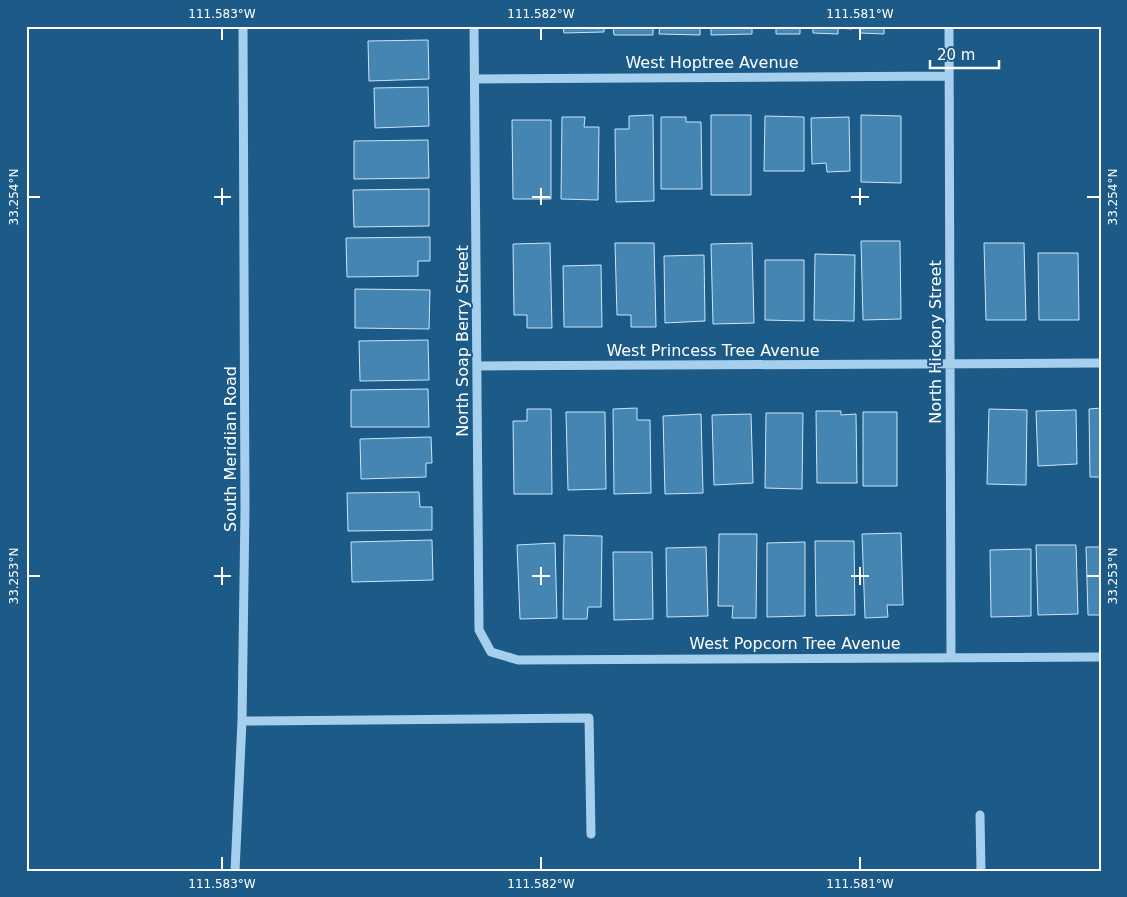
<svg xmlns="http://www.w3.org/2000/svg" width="1127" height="897" font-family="'DejaVu Sans',sans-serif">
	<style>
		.building { fill: #4485b1; stroke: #cae6f9 }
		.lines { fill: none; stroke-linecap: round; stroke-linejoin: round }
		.minor { stroke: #a5cfec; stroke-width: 9 }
		.ticks { fill: none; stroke: #fff; stroke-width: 2 }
		.labels { text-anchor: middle; stroke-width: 4; stroke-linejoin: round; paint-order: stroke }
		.street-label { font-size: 16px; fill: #fff; stroke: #1c5b88 }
		.neatline { fill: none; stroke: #fff; stroke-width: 2 }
		.ticks-label { font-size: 12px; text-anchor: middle; fill: #fff }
	</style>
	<rect width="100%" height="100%" fill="#1c5b88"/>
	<!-- building -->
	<path class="building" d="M352 26H429V28L352 27Z
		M563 26H604V32L564 33Z
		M613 26H653V35H614Z
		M660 26H700V35L659 34Z
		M711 26H752V34L711 35Z
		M776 26H800V34H776Z
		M813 26H852V29L838 28V34L813 33Z
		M860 26H884V34L860 33Z
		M428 40 429 79 369 81 368 41Z
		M428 87 429 126 375 128 374 88Z
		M653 115 654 201 616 202 615 129H629V116Z
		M711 115H751V195H711Z
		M861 115 901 116V183L861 182Z
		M765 116 804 117V171H764Z
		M562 117H585L584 127H599L598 200 561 199Z
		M661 117H686V122H701L702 189H661Z
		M849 117 850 171 827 172 826 163 812 164 811 118Z
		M512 120H551V199H513Z
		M428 140 429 178 354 179V141Z
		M429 189V226L354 227 353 190Z
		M430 237V261H418V276L347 277 346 238Z
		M861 241H900L901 319 863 320Z
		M550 243 552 328H527V315H514L513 244Z
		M615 243H654L656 327H631V315H617Z
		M752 243 754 323 713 324 711 244Z
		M984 243H1024L1026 320H986Z
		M1038 253H1078L1079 320H1039Z
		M815 254 855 255 854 321 814 320Z
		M704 255 705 321 665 323 664 256Z
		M765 260H804V321L765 320Z
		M601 265 602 327H564L563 266Z
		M355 289 430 290 429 329 355 328Z
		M428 340 429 380 360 381 359 341Z
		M428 389 429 427H351V390Z
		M637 408V420H650L651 493 614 494 613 409Z
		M1101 408V477H1090L1089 409Z
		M527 409H551L552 494H514L513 421H527Z
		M989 409 1027 410 1026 485 987 484Z
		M1076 410 1077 464 1038 466 1036 411Z
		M816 411H841V415L856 414 857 483H817Z
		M566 412H605L606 489 568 490Z
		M863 412H897V486H863Z
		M766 413H803L802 489 765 488Z
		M701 414 703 493 665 494 663 416Z
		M751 414 753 483 714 485 712 415Z
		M431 437 432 463H426V477L361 479 360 439Z
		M419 492 420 507H432V530L348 531 347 493Z
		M901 533 903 605H887L888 617 865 618 862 534Z
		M719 534H757L756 618H732L733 606H718Z
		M564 535 602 536 601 607H588L587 619H563Z
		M432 540 433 580 352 582 351 542Z
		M815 541H854L855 615 816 616Z
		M805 542V616L767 617V543Z
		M555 543 557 618 520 619 517 545Z
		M1036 545H1076L1078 614 1038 615Z
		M706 547 708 616 667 617 666 548Z
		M1086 547H1101V615H1088Z
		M1031 549V616L991 617 990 550Z
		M613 552H652L653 619 614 620Z"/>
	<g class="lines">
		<!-- minor -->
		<path class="minor" d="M474 26 479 630 491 652 518 660 1101 657
			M949 26 951 658
			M475 79 949 76
			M477 366 1101 363
			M242 721 589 718 591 834
			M980 815 981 871
			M235 871 242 721 245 509 243 26"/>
	</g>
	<!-- ticks -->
	<path class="ticks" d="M222 28V40M541 28V40M860 28V40M222 188V205M541 188V205M860 188V205M28 197H40M214 197H231M532 197H550M851 197H869M1087 197H1100M222 567V585M541 567V585M860 567V585M28 576H40M214 576H231M532 576H550M851 576H869M1087 576H1100M222 857V870M541 857V870M860 857V870"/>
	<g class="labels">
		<!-- street labels -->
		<g class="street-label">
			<text x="712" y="68">West Hoptree Avenue</text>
			<text transform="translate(462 341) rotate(-90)" y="6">North Soap Berry Street</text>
			<text transform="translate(935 342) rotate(-90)" y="6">North Hickory Street</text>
			<text x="713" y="356">West Princess Tree Avenue</text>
			<text transform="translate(230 449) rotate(-90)" y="6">South Meridian Road</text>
			<text x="795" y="649">West Popcorn Tree Avenue</text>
		</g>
	</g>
	<!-- border -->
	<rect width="1127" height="897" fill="none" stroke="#1c5b88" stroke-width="55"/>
	<!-- scale -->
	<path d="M930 60v8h69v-8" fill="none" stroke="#ffffff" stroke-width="2.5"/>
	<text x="937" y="60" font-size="15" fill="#ffffff" stroke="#1c5b88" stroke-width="4" paint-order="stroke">20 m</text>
	<rect x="28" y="28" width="1072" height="842" class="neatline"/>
	<g class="ticks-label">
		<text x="222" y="18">111.583°W</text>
		<text x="541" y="18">111.582°W</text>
		<text x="860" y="18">111.581°W</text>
		<text transform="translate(14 197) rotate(-90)" y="4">33.254°N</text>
		<text transform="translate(1113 197) rotate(-90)" y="4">33.254°N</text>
		<text transform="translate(14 576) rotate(-90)" y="4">33.253°N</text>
		<text transform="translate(1113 576) rotate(-90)" y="4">33.253°N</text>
		<text x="222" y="888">111.583°W</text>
		<text x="541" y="888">111.582°W</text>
		<text x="860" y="888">111.581°W</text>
	</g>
</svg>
